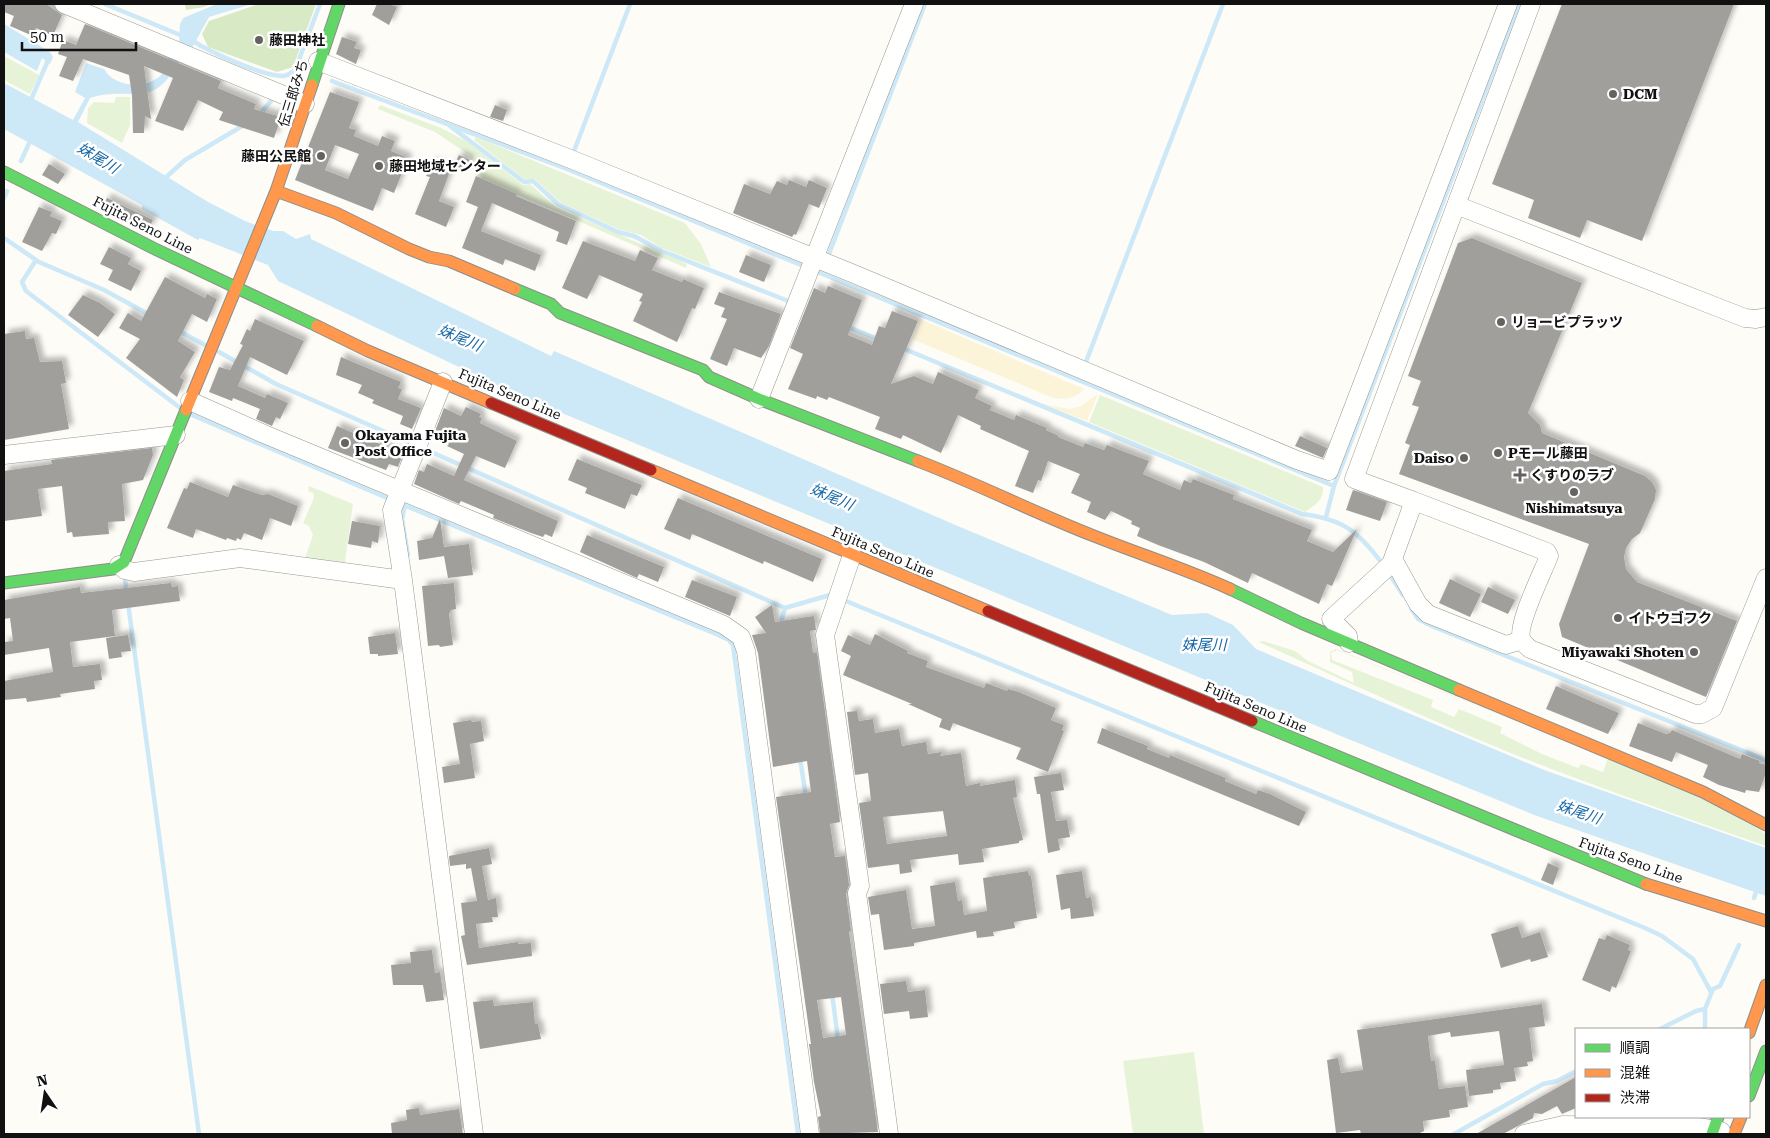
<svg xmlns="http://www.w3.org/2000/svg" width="1770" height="1138" font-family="'Roboto Serif','Noto Sans JP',serif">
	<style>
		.green { fill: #e7f3d7; fill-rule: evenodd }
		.forest { fill: #d8eac5 }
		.sand { fill: #fcf4d9 }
		.water { fill: #cde8f7 }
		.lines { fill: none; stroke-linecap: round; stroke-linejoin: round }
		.stream { stroke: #cde8f7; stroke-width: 4.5 }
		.building { fill: #a19f9c; fill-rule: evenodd; filter: url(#shadow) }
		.street-casing { stroke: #979795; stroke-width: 19 }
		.fast-casing { stroke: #8e8d8b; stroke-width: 13 }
		.slow-casing { stroke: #8e8d8b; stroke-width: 13 }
		.jam-casing { stroke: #8e8d8b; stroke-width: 13 }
		.street { stroke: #fffffe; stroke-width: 18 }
		.fast { stroke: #63d668; stroke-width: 11 }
		.slow { stroke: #ff974d; stroke-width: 11 }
		.jam { stroke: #b3261e; stroke-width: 11 }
		.poi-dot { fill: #646362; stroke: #fff; stroke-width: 2 }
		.labels { text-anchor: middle; stroke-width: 5; stroke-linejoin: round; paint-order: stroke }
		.poi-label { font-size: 14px; font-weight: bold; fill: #111; stroke: #fff; text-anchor: start }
		.street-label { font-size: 14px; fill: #111; stroke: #fff }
		.water-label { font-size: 15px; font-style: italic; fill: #1768a6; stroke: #fff }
	</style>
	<defs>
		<filter id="shadow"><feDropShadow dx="4.5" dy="-4.5" stdDeviation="2.5" flood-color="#0004"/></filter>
	</defs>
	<rect width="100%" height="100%" fill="#fdfcf7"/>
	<!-- green -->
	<path class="green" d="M4 56 39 75 30 94 4 80Z
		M116 97H130V125L122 143 87 123 88 108 94 102 114 103Z
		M380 105 441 128 466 141 523 185 530 184 556 207 687 264 686 268 478 177 470 165 471 156 435 132 378 109Z
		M476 137 685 223 701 244 711 267 662 248 641 235 618 229 560 202 535 179H524L474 140Z
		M1100 395 1323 487C1324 500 1315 505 1305 512L1089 422Z
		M309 486 353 504 344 568 303 564 313 535 309 526 303 523 314 498 313 493 308 491Z
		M1263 641 1295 651 1308 661 1354 683 1352 672 1330 662V652L1336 649 1714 800 1766 834V846C1681 816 1596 787 1513 754 1427 719 1343 680 1259 642ZM1337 650 1608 758 1603 772 1581 764 1578 768 1542 754 1500 733 1502 727 1459 709 1454 717 1431 707 1433 700 1332 660 1331 653Z
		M1194 1052 1204 1134H1133L1123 1061Z"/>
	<!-- forest -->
	<path class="forest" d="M185 4H211L204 7 186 10Z
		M259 4H316L293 67 277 72 208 47 202 34 209 21Z"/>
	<!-- sand -->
	<path class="sand" d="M920 319 1084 389C1074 400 1066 399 1053 398L912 339Z
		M1098 394 1087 421 1042 404 1070 409 1081 406Z"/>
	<!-- water -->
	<path class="water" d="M217 4H252L209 17 192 48 179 43 180 24 183 18Z
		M4 24 50 52 53 57 50 64 42 58 37 71 4 52Z
		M168 54 180 60C150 114 134 84 90 98L78 122 208 202 245 221 273 231H283L296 239 310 234 311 239 551 356 554 351 960 527 1172 615 1207 613 1233 625 1256 649 1544 770 1766 848V896L1537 816 1341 736 516 394 278 281 268 265 200 238 198 240 142 209V205L4 129V83L73 120 85 98 75 92 86 63 104 69C119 95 172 88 168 54Z"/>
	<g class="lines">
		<!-- stream -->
		<path class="stream" d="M105 4 185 37
			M191 40C210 52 264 77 284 76 289 75 291 73 295 70L320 4
			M332 81 567 169 806 267
			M30 102 49 58
			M259 115 271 101
			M446 123 524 182 533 181 558 204 618 232 634 236 662 251 793 303
			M574 151 630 4
			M21 161 31 139
			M164 179 185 160 244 125
			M4 198 7 191
			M4 238 39 262 104 290 150 315
			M827 259 925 4
			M36 260 22 282 26 291 179 407
			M813 270 1334 486
			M846 326 878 339
			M179 331 205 345
			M902 348 1302 514C1344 519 1359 532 1384 566
			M219 352 276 384 415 445
			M1084 367 1223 4
			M192 415 392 500
			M422 448 785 608 830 595 833 597
			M399 503 716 634 729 640 733 645 798 1134
			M405 505 402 519 408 555
			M1326 517 1334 486 1519 4
			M1388 572 1403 595
			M127 593 125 580 128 573
			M841 599 1645 928 1662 936 1693 959 1711 992
			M128 603 199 1134
			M1411 608 1418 619 1434 627 1766 760
			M783 626 782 618 785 608
			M800 758 806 797
			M1754 898 1757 889
			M832 993 838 1040
			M1660 1029 1696 1011 1705 1009
			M1705 1029V1009L1713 989 1720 986 1739 945
			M1454 1134 1543 1084 1557 1081 1576 1071"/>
	</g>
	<!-- building -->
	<path class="building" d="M4 4H46L62 15 53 36 36 28 33 36 10 26 14 16 4 12Z
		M377 4H388L397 7 389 25 372 15Z
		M1562 4H1734L1642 241 1587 220 1580 238 1528 218 1534 200 1492 184Z
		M85 24 221 81 218 88 256 104 254 109 281 117 274 138 219 120 223 112 198 100 183 131 155 121 173 78 144 66 151 119 145 116 144 133H133L132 95 129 75 83 59 73 81 59 76 67 57 58 54 63 40 76 45Z
		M342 37 357 42 354 48 361 50 356 64 336 54Z
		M330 92 359 102 349 128 356 130 354 136 378 146 382 136 395 141 391 151 408 158 394 193 382 188 373 211 295 180ZM335 145 359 154 348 179 325 170Z
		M495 105 507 110 503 121 490 117Z
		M459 155 470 160 464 172 453 167Z
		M432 162 451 168 439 201 454 207 446 227 415 214 430 177 426 176Z
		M49 164 65 174 58 184 42 175Z
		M476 176 517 194 516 196 576 221 567 245 556 241 559 232 492 203 481 231 541 255 535 271 505 259 503 265 462 248 478 207 466 202Z
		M789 180 806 187 809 180 827 188 819 208 809 204 796 235 794 234 792 237 733 213 744 184 770 194 777 181 787 185Z
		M107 198 153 220 148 230 102 207Z
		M39 207 52 212 50 216 62 221 56 234 52 233 42 251 22 242Z
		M1472 238 1582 283 1528 413 1540 425 1542 433 1645 476 1652 482 1656 490 1655 499 1640 533 1632 539 1626 548 1624 557 1626 569 1637 582 1737 621 1706 697 1562 637 1559 624 1589 544 1399 474 1410 445 1405 443 1419 407 1412 405 1421 381 1408 376 1458 243Z
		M583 241 635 261 640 250 658 258 652 270 682 282 683 279 704 288 695 309 692 308 677 342 633 321 642 302 639 301 643 294 599 275 587 299 562 288Z
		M109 247 131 258 128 264 141 271 131 291 108 280 113 270 100 264Z
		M746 255 771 265 764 282 739 272Z
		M165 277 205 298 207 294 217 299 207 322 192 314 178 341 195 352 180 377 184 380 177 397 126 358 140 339 119 328 128 313 141 321Z
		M828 286 862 300 848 335 872 345 879 326 885 328 892 311 918 321 891 384 914 376 933 384 938 372 979 390 975 398 992 406 990 410 1014 420 1016 415 1047 428 1046 430 1059 436 1058 437 1083 447 1085 443 1104 450 1107 445 1149 461 1143 474 1180 490 1184 480 1191 483 1193 479 1234 495 1233 499 1312 530 1307 541 1333 552 1357 529 1332 586 1327 584 1319 604 1252 573 1248 583 1204 562 1158 545 1137 536 1140 528 1131 524 1132 521 1111 511 1105 520 1087 512 1091 502 1071 493 1080 474 1048 461 1041 481 1038 480 1033 493 1015 486 1029 451 980 429 981 426 958 415 941 453 903 435 901 439 875 429 880 417 829 397 827 400 817 396 816 399 788 389 803 354 790 348 814 288 825 293Z
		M719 292 781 314 769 346 761 358 734 348 727 366 710 359 727 319 721 317 725 308 714 304Z
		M83 295 100 303 115 314 98 337 68 315Z
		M255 319 304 341 287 375 250 357 238 386 265 398 267 394 288 403 280 419 276 417 272 426 256 419 260 409 233 398 232 401 209 392 219 367 230 370 243 345 240 344 247 329 250 331Z
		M25 331 26 339 34 338 40 362 62 361 66 383 61 384 69 429 4 440V334Z
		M341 357 401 382 398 388 402 389 398 399 421 408 412 429 400 424 403 416 372 403 374 400 358 393 362 385 336 375Z
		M466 407 481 414 479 417 482 418 480 423 517 441 505 468 476 456 464 480 558 521 552 537 545 534 543 537 531 533 493 518 494 515 461 501 459 504 414 484 419 470 424 472 427 464 454 476 464 454 447 446 449 444 433 437 434 434 444 408 461 416Z
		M337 426 403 454 398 467 389 464 386 470 328 448Z
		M1300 436 1327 448 1323 458 1295 446Z
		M152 448 153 455 143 480 122 484 125 521 108 522 109 534 73 537 72 532 67 533 62 486 38 489 42 516 4 521V471L52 464 51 460Z
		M577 459 642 485 637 496 631 494 625 509 585 493 587 488 568 480Z
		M190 482 228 497 233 485 262 495 268 494 298 506 291 526 270 518 262 540 244 533 241 540 237 538 236 541 227 538 226 540 196 529 193 538 167 528 184 488 187 489Z
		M1353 490 1387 502 1380 521 1346 510Z
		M678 498 822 559 813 582 764 561 763 564 692 534 690 540 664 529Z
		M440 519 444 547 469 544 473 575 448 578 444 556 419 560 417 541 432 538Z
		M352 521 380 526 378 543 372 541 371 548 348 544Z
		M587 535 664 567 658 582 639 574 637 578 580 552Z
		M1450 579 1481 594 1470 617 1439 603Z
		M692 580 737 597 730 616 685 597Z
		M171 583 172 587 178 586 180 601 112 610 115 636 70 642 73 667 100 664 102 680 94 681 95 689 60 694 61 697 27 702 26 698 4 700V681L53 672 49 648 4 655V642L13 641 10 618 4 619V600L80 587 81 593Z
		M454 583 456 609 451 610 449 614 453 645 440 647 439 645 428 646 422 586Z
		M1488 587 1515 600 1508 614 1481 602Z
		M772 605 775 622 814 616 816 630 810 631 813 653H817L840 822 830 824 835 857 845 856 849 885 846 894 851 931 849 932 878 1132 820 1134 818 1117 821 1116 814 1082 809 1044H811L776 797 811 792 807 761 773 767 758 653 752 635 766 633 755 617ZM841 997 846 1035 823 1038 817 1000Z
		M395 633 398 654 378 656V654H370L368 637Z
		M875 634 908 651 907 653 928 661 926 667 984 688 986 683 1007 691 1008 689 1019 692 1056 708 1051 720 1064 725 1062 730 1064 731 1048 772 1016 759 1021 748 953 723 950 731 939 727 942 719 908 704H912L843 675 851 656 841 651 848 635 870 645Z
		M128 635 131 651 121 652 122 657 109 659 106 638Z
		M1556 686 1619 713 1608 734 1546 709Z
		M857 711 859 721 873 719 875 733 899 729 902 746 926 742 928 754 942 752 940 756 961 753 966 786 980 783V786L1015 780 1017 797 1013 798 1023 840 1019 841V843L982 849 984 862 959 865 958 854 910 860 912 872 900 874 899 864 868 868 859 803 871 801 868 773 855 775 847 712ZM943 811 947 836 887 844 883 817Z
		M471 720 472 722 481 721 484 741 470 744 475 778 444 783 442 767 460 764 453 723Z
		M1638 723 1666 734 1670 733 1672 730 1740 759 1742 754 1760 761 1759 763 1766 765V773L1759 792 1746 790 1745 793 1719 785 1703 777 1708 765 1676 752 1672 762 1629 746Z
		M1102 728 1148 746 1147 749 1169 758 1170 755 1226 778 1225 781 1256 794 1258 790 1270 794 1306 812 1299 826 1097 743Z
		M1061 773 1064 790 1051 792 1056 821 1067 820 1070 837 1058 839 1060 850 1048 853 1040 794H1037L1034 777Z
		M489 848 492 864 482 866 488 900 496 898 498 917H492L493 922 476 924 479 948 518 942V944L531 943 532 956 467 965 461 936 465 935 461 903 477 901 471 868 466 869V864L450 866 449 856Z
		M1548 863 1559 868 1553 885 1541 880Z
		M1028 871 1029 876H1031L1037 918 1014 922 1015 928 993 932 994 936 977 938 976 931 914 943V946L884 950 879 914 871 915 868 897 906 890 912 929 935 926 930 886 955 882 958 901 962 900 964 915 987 911 983 878Z
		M1082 871 1086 898 1091 897 1094 916 1071 919 1070 908 1061 910 1056 875Z
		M1518 926 1522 938 1540 932 1548 957 1531 962 1530 959 1501 968 1491 934Z
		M1607 935 1630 945 1628 950 1631 951 1616 988 1612 986 1610 992 1582 980 1599 938 1605 940Z
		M432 950 435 973 440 972 444 1000 426 1002 423 985H393L391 965 411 963 410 952Z
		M906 981 908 992 925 990 928 1017 910 1019 909 1011 884 1014 880 984Z
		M493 1000 494 1006 533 1002 535 1024H538L541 1039 480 1049 473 1002Z
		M1542 1004 1545 1026 1529 1028 1533 1061 1527 1062 1528 1066 1514 1068 1516 1081 1500 1083 1501 1089 1493 1090V1093L1469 1096 1466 1070 1504 1065 1499 1031 1451 1037 1450 1032 1428 1036 1431 1061H1435L1439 1089 1465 1086 1468 1107 1449 1110 1450 1117 1423 1121 1424 1131 1418 1134H1361L1360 1130 1336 1133 1327 1060 1338 1058 1341 1073 1363 1070 1357 1030Z
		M1576 1077V1108L1562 1114 1557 1106 1542 1114 1534 1113 1533 1118 1503 1134H1476Z
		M419 1108 420 1115 459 1109 463 1134H392L391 1123 407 1120 406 1110Z"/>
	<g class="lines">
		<!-- street casing -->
		<g class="street-casing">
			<path id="street" d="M64 4 305 104
				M318 61 573 160 854 274 1297 460 1329 471 1508 4
				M1456 205 1745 318 1756 319 1766 317
				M443 382 392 510 403 580 474 1134
				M759 399 914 4
				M190 401 264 434 724 625 741 637 746 651 810 1134
				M4 455 176 435
				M1414 501 1547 552 1549 556C1543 572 1515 627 1522 641 1524 644 1528 647 1530 649L1695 714H1702L1713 708 1766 578
				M852 555 825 635 860 886 857 893 889 1134
				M1393 559 1418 604 1428 614 1506 645 1522 640
				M119 565 125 570 134 572 240 558 403 580
				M1349 643 1348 636 1331 619 1391 564 1414 501 1354 479 1531 4
				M1524 1134 1563 1125 1700 1127 1721 1131"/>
		</g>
		<!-- fast casing -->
		<g class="fast-casing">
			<path id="fast" d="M312 85 339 4
				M4 172 153 248 317 326
				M515 289 551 304 560 313 703 370 709 377 759 399 918 461
				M4 583 113 569 124 562 186 410
				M1230 589 1301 623 1459 690
				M1252 721 1646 884
				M1749 1096 1766 1051
				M1712 1134 1718 1117"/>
		</g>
		<!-- slow casing -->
		<g class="slow-casing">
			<path id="slow" d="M276 191 336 213 409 249 429 257 449 261 515 289
				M317 326 368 351 491 403
				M186 410 276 191 312 85
				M918 461C978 484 1035 513 1094 536 1139 554 1186 569 1230 589
				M651 470 988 611
				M1459 690 1703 792 1766 825
				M1646 884 1766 921
				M1749 1033 1766 985
				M1734 1134 1741 1117"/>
		</g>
		<!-- jam casing -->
		<g class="jam-casing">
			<path id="jam" d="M491 403 651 470
				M988 611 1252 721"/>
		</g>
		<!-- street -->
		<use href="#street" class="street"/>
		<!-- fast -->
		<use href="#fast" class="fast"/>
		<!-- slow -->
		<use href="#slow" class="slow"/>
		<!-- jam -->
		<use href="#jam" class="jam"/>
	</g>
	<!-- markers -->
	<g class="poi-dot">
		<circle cx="259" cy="40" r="5"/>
		<circle cx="1613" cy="94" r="5"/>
		<circle cx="321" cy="156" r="5"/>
		<circle cx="379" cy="166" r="5"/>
		<circle cx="1501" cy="322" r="5"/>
		<circle cx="345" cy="443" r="5"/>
		<circle cx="1498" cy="453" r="5"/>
		<circle cx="1464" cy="458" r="5"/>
		<path d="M1517.5 467.5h5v5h5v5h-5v5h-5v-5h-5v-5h5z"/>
		<circle cx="1574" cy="492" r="5"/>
		<circle cx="1618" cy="618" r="5"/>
		<circle cx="1694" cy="652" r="5"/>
	</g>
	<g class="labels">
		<!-- poi labels -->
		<g class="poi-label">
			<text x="269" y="45">藤田神社</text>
			<text x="1623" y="99">DCM</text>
			<text x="311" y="161" text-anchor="end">藤田公民館</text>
			<text x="389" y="171">藤田地域センター</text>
			<text x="1511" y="327">リョービプラッツ</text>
			<text x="355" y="440">Okayama Fujita<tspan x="355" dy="16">Post Office</tspan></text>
			<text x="1508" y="458">Pモール藤田</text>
			<text x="1454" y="463" text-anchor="end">Daiso</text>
			<text x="1530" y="480">くすりのラブ</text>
			<text x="1574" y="513" text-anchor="middle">Nishimatsuya</text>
			<text x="1628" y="623">イトウゴフク</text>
			<text x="1684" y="657" text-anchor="end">Miyawaki Shoten</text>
		</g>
		<!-- street labels -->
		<g class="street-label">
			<text transform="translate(293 93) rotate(-73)" y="5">伝三郎みち</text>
			<text transform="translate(143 225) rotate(27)" y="5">Fujita Seno Line</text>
			<text transform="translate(510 394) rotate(23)" y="5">Fujita Seno Line</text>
			<text transform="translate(883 552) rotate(23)" y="5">Fujita Seno Line</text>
			<text transform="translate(1256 707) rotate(23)" y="5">Fujita Seno Line</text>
			<text transform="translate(1631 860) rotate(20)" y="5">Fujita Seno Line</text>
		</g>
		<!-- water labels -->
		<g class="water-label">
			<text transform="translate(98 158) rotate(31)" y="5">妹尾川</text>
			<text transform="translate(460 338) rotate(23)" y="5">妹尾川</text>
			<text transform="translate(832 497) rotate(23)" y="5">妹尾川</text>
			<text x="1204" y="650">妹尾川</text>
			<text transform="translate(1579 812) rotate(19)" y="5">妹尾川</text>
		</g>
	</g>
	<!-- border -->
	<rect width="1770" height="1138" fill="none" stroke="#111111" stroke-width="10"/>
	<!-- legend -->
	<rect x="1575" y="1028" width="175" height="90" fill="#ffffff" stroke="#a0a0a0"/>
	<rect x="1585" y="1044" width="25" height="8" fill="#63d668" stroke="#a0a0a0"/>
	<text x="1620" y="1053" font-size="15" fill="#111111">順調</text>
	<rect x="1585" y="1069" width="25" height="8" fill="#ff974d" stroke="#a0a0a0"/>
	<text x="1620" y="1078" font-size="15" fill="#111111">混雑</text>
	<rect x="1585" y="1094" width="25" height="8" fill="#b3261e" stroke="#a0a0a0"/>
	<text x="1620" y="1103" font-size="15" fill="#111111">渋滞</text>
	<!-- north arrow -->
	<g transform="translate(45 1093) rotate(347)" stroke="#ffffff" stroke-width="4" paint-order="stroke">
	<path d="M0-4L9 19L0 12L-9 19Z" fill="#111111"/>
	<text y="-8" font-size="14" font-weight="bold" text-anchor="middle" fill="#111111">N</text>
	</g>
	<!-- scale -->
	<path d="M22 42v8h114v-8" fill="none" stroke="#111111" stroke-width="2.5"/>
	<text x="30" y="42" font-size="15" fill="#111111" stroke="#ffffff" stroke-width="4" paint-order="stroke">50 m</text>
</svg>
